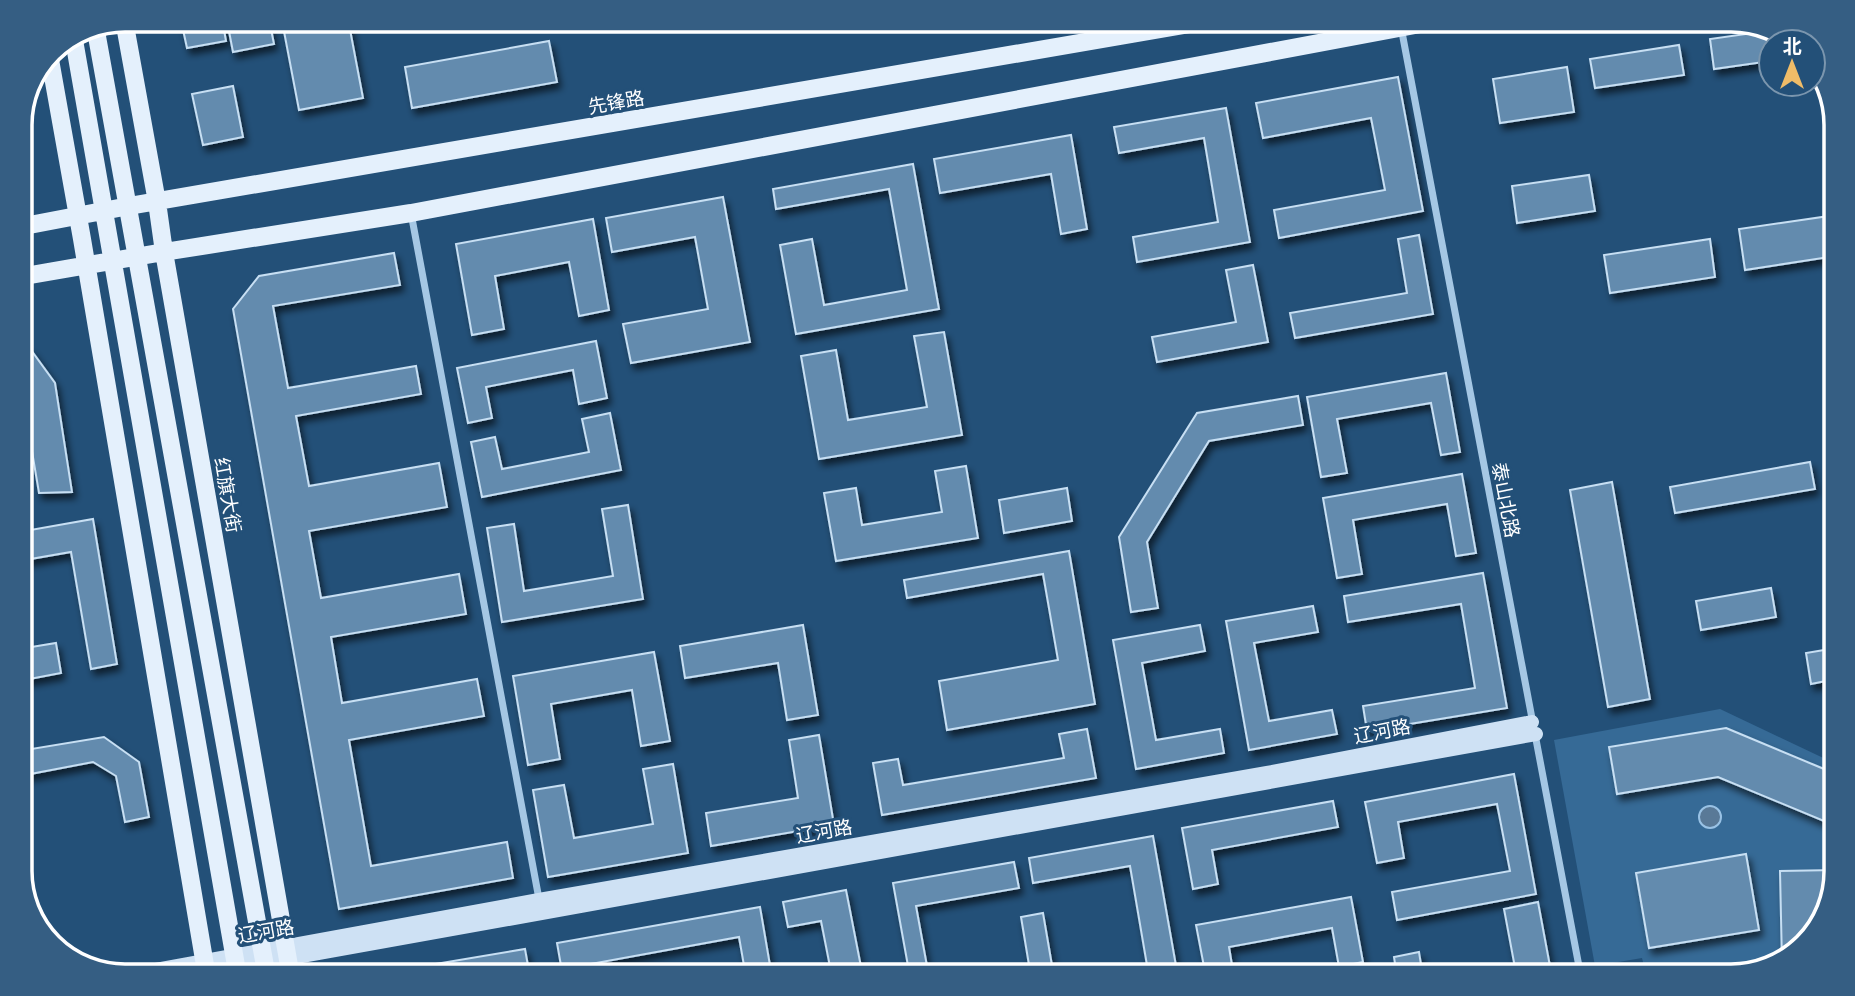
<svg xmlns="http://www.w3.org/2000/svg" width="1855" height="996" font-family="Inter,'Noto Sans SC',sans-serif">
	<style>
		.green { fill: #366a96 }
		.water { fill: #597997; stroke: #99c2e5; stroke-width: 2 }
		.building { fill: #648bae; stroke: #c7dff3; stroke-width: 2; filter: url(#shadow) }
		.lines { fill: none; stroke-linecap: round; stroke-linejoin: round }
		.street { stroke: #a5c7e4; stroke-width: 7 }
		.secondary { stroke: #cee1f4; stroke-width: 14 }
		.primary { stroke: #e4f0fc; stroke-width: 18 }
		.labels { text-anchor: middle; stroke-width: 6; stroke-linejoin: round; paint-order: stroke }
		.street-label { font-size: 19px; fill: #fff; stroke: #235078 }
		.rim { fill: none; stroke: #fff; stroke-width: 3.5 }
	</style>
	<defs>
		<filter id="shadow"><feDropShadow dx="3.5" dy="6" stdDeviation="3.5" flood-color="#0009"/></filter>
	</defs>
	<rect width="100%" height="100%" fill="#235078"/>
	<!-- green -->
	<path class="green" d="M1720 709 1836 764V871L1825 918 1783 962 1731 977H1653L1650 965 1644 966 1642 958 1595 966 1554 740Z"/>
	<!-- water -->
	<path class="water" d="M1699 817a11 11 0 1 1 22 0a11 11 0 1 1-22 0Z"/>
	<!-- building -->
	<path class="building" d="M209 19H222L226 41 187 48 182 25Z
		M235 19H269L274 44 233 52 227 21Z
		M288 19H348L363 98 299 110 282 21Z
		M1774 30H1777L1790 42H1771V61L1714 69 1710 39Z
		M549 41 557 82 412 108 405 67Z
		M1679 45 1684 75 1595 88 1590 59Z
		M1567 67 1574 112 1500 123 1493 79Z
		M1398 77 1423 211 1279 238 1274 210 1385 190 1371 118 1263 138 1256 103Z
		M233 86 243 137 203 145 192 94Z
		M1226 108 1250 242 1137 262 1133 237 1218 222 1204 138 1119 153 1114 127Z
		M1836 128V162L1830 129Z
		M1071 135 1087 229 1061 234 1051 174 940 193 934 159Z
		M913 164 939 309 796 334 780 245 812 239 824 305 907 290 889 189 776 209 773 189Z
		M1589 175 1595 211 1517 223 1512 186Z
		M723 197 750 342 631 363 623 324 708 309 695 237 612 252 606 218Z
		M1836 215V256L1745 270 1739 229Z
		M593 219 609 310 579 316 569 262 495 276 504 329 472 335 456 244Z
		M1419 235 1433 314 1295 338 1290 313 1407 293 1398 239Z
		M1710 239 1715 277 1610 293 1604 255Z
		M394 253 400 285 273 306 288 388 416 366 421 394 296 416 309 486 439 463 447 507 309 531 321 598 459 574 466 614 331 637 342 703 477 679 484 716 349 740 371 866 507 842 513 878 339 909 233 309 259 276Z
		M1253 265 1268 342 1157 362 1152 337 1236 322 1226 270Z
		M944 332 962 435 819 459 801 356 836 350 848 420 927 407 914 336Z
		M596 341 607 398 579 404 573 370 486 387 492 418 468 423 457 368Z
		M19 349 31 350 55 383 72 492 39 493 21 386H19Z
		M1446 373 1460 452 1441 455 1431 403 1337 419 1347 473 1321 477 1307 397Z
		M1298 396 1303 425 1209 441 1147 542 1158 608 1131 612 1119 537 1197 413Z
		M610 413 621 470 482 497 471 442 495 437 502 469 589 452 582 419Z
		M1810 462 1815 489 1675 513 1670 487Z
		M966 466 978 538 836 561 824 493 856 488 862 525 942 512 935 471Z
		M1462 474 1476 553 1456 556 1447 504 1353 520 1362 574 1337 578 1323 498Z
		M1612 482 1650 699 1608 707 1570 490Z
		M1067 488 1072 521 1004 533 999 500Z
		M628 505 643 599 502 622 487 528 514 524 524 591 613 576 602 509Z
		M93 519 117 664 91 669 71 552 19 561V532Z
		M1069 551 1095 704 947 730 939 681 1058 660 1043 574 907 598 904 580Z
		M1483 573 1507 708 1367 731 1363 706 1475 688 1461 604 1348 622 1344 596Z
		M1771 588 1776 617 1701 630 1696 601Z
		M1313 606 1318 632 1254 643 1269 721 1332 710 1337 734 1249 750 1226 621Z
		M803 625 818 715 787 720 778 663 685 678 680 646Z
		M1200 625 1205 651 1142 663 1156 740 1220 729 1224 753 1136 769 1113 640Z
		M56 643 61 673 19 681V649Z
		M1836 648V679L1811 684 1806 653Z
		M654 652 670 741 641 746 632 690 551 704 560 759 528 765 513 676Z
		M1726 728 1836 774V826L1718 777 1617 794 1609 747Z
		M1087 729 1096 778 882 815 873 763 898 759 903 785 1064 758 1059 734Z
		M819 735 834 825 711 846 706 813 798 798 789 740Z
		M104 737 139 762 149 817 125 822 116 776 93 762 20 776 19 751Z
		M673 764 688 853 548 877 533 790 564 785 574 838 653 824 643 769Z
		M1514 774 1536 894 1397 920 1392 892 1510 871 1497 804 1398 822 1404 858 1377 863 1365 802Z
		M1333 801 1338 827 1212 850 1218 884 1193 889 1182 828Z
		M1153 836 1178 977H1149L1130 866 1033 883 1029 858Z
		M1746 854 1759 930 1649 948 1636 873Z
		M1014 862 1019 888 916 906 929 977H910L893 883Z
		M1836 870 1825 918 1782 963 1780 871Z
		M846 890 863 977H832L821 921 788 927 783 902Z
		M1351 897 1363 962 1339 967 1332 928 1229 947 1234 977H1206L1196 925Z
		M1538 902 1552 977H1497L1516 973 1504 909Z
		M760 907 772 977H746L739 937 585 965 587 977H563L557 943Z
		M1043 913 1054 977H1031L1021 917Z
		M525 949 530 977H358Z
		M1419 952 1423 977H1397L1394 957Z"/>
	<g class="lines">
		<!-- street -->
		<path class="street" d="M1401 27 1581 977
			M411 213 539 899"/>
		<!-- secondary -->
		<path class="secondary" d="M123 976 539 900 1267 773 1532 722
			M186 977 1536 734"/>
		<!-- primary -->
		<path class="primary" d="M124 20 157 202 164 252 291 977
			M96 31 267 977
			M74 40 238 977
			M49 54 82 239 207 977
			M19 227 129 206 1219 19
			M19 277 164 252 411 213 1447 19"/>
	</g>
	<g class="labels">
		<!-- street labels -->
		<g class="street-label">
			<text transform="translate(616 102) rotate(-10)" y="7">先锋路</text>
			<text transform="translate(228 495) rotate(80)" y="7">红旗大街</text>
			<text transform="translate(1506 500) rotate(79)" y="7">泰山北路</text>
			<text transform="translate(1382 731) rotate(-11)" y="7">辽河路</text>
			<text transform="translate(824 831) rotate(-10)" y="7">辽河路</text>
			<text transform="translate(266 931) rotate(-10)" y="7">辽河路</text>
		</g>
	</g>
	<!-- crop -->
	<path d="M0 0H1855V996H0ZM125 32H1731A93 93 0 0 1 1824 125V871A93 93 0 0 1 1731 964H125A93 93 0 0 1 32 871V125A93 93 0 0 1 125 32Z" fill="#355e83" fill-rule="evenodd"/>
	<path class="rim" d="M125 32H1731A93 93 0 0 1 1824 125V871A93 93 0 0 1 1731 964H125A93 93 0 0 1 32 871V125A93 93 0 0 1 125 32Z"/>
	<!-- north arrow -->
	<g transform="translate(1792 63)"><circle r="33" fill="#235078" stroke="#7b96ae" stroke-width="2"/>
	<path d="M0-5L12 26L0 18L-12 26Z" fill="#efbc68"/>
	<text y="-10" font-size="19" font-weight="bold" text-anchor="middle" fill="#ffffff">北</text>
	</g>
</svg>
